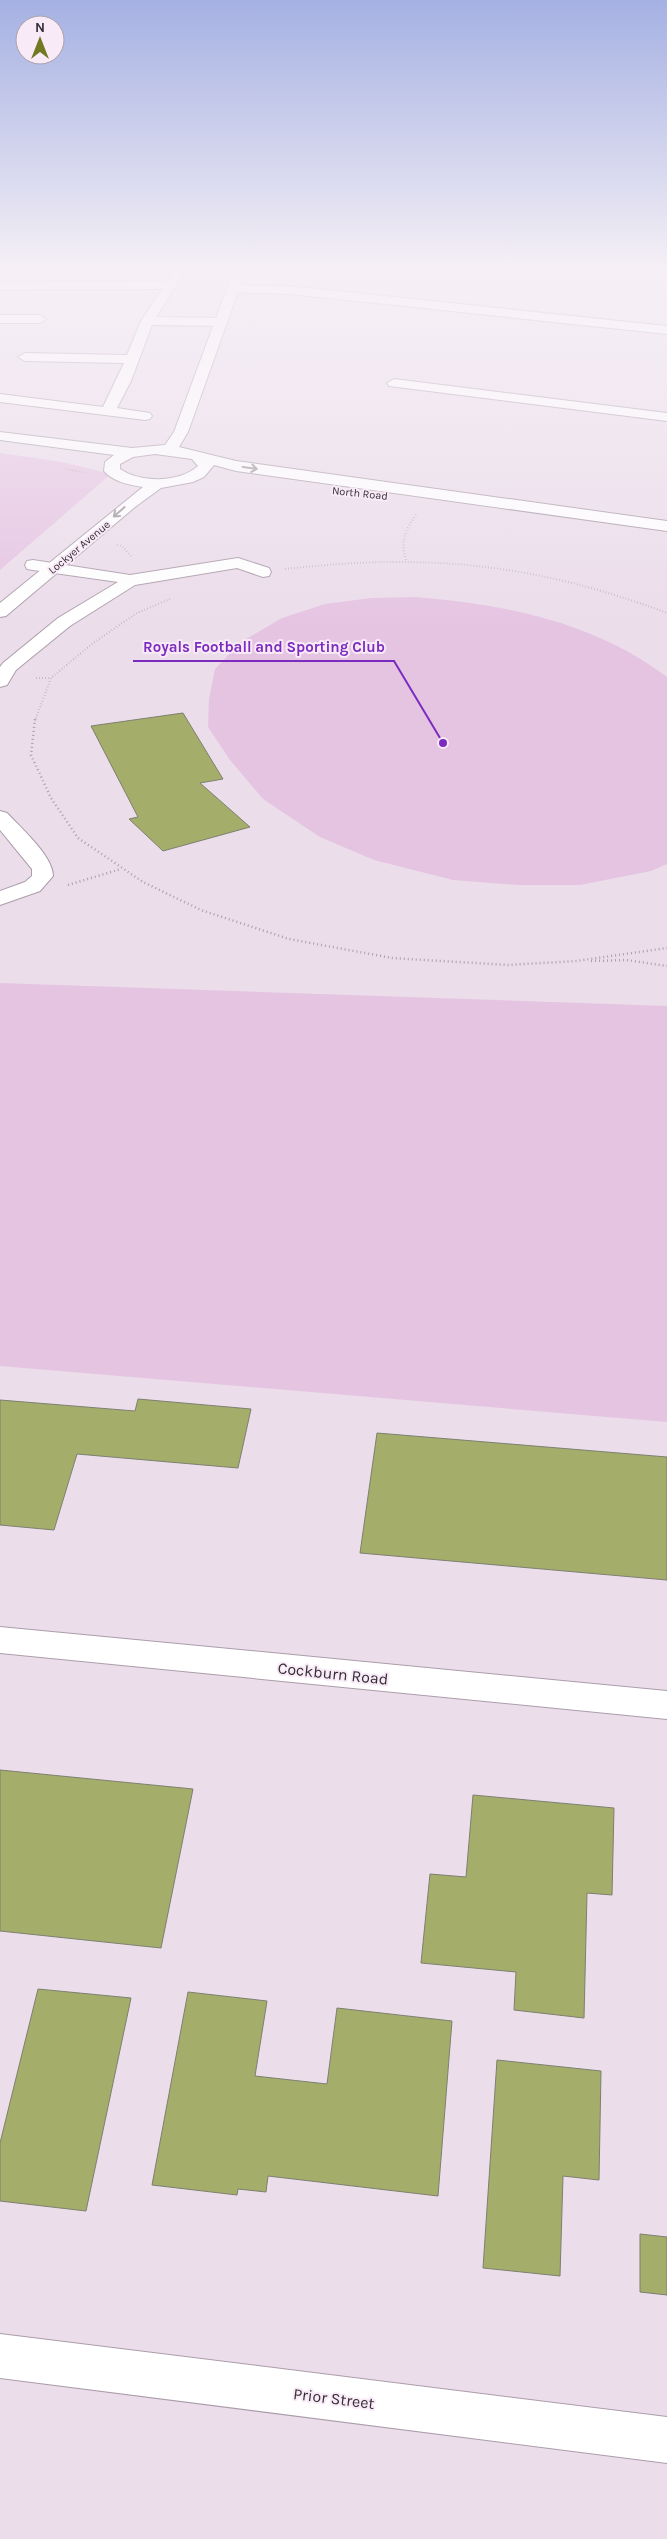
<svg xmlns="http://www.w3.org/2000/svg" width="667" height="2539" font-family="Karla,sans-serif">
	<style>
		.green { fill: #e5c4e2 }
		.building { fill: #a5ad6b; stroke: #7d8070 }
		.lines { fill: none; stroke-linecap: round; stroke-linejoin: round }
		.minor-casing { stroke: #ab9daa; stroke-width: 2 }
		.major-casing { stroke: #ab9daa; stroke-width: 2 }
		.path-far2 { stroke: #aba0aa; stroke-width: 1; stroke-dasharray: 0.5 2; stroke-linecap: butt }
		.path-far1 { stroke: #aba0aa; stroke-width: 2; stroke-dasharray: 0.5 2.5; stroke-linecap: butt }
		.path { stroke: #aba0aa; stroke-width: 2.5; stroke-dasharray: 1 3; stroke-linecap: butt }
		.minor { fill: #fff; fill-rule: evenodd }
		.major { fill: #fff; fill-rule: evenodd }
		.oneway { stroke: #9a979a }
		.labels { text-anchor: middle; stroke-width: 4; stroke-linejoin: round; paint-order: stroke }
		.far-street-label { font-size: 11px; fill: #342f34; stroke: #f9eaf7 }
		.near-street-label { font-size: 16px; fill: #342f34; stroke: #f9eaf7 }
		.leader { fill: none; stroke: #7b2cbf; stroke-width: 2 }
		.callout-dot { fill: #7b2cbf; stroke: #f9eaf7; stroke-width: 2 }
		.callout-label { font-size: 15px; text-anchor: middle; font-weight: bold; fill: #7b2cbf; stroke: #f9eaf7; stroke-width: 4; stroke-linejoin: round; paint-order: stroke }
	</style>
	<rect width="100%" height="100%" fill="#ebddea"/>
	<!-- green -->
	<path class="green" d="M0 453 62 462 111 474 0 570Z
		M416 597C504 604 595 622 667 677V864L651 871 580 885H517L453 880 374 860 320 837 263 799 230 760 208 727 209 699 215 669 241 642 282 618 325 604 371 598Z
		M0 983 667 1006V1422L0 1366Z"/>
	<!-- building -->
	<path class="building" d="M183 713 223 779 200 783 250 827 163 851 129 819 138 817 91 726Z
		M138 1399 251 1409 238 1468 77 1454 54 1530 0 1525V1400L135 1411Z
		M377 1433 667 1457V1580L360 1553Z
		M0 1770 193 1789 161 1948 0 1931Z
		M473 1795 614 1808 612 1895 587 1893 584 2018 514 2010 516 1972 421 1963 430 1874 466 1877Z
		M38 1989 131 1998 86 2211 0 2201V2143Z
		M188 1992 267 2001 255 2076 327 2084 337 2008 452 2021 438 2196 268 2176 266 2192 238 2189 237 2195 152 2185Z
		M497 2060 601 2071 599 2180 563 2176 560 2276 483 2268Z
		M640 2234 667 2237V2295L640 2292Z"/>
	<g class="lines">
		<!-- minor casing -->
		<g class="minor-casing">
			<path id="minor" d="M173 272H181L183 275 156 317 221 318 227 322 221 326 152 325 131 381 117 408 150 413 152 416 150 419 145 420 0 402V394L103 407 124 363 25 361 18 357 25 353 127 355 141 321 162 289 0 290V282L167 281Z
				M233 285 290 286 667 326V334L290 294 229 292 227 289 229 286Z
				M0 315H40L46 319 40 323H0Z
				M394 379 667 413V421L389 386 387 383Z
				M238 558 269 568 271 572 269 576 263 577 237 568 135 585 70 626 16 670 7 685 0 687V667L3 663 58 618 118 582 33 570 27 569 25 565 27 561 33 560 130 575Z
				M0 811 7 813C21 828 53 856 53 876L40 891 0 905V891L25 882 32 876V869L0 830Z
				M0 1627 667 1691V1719L0 1653Z
				M0 2334 667 2417V2463L0 2378Z"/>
		</g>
		<!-- major casing -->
		<g class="major-casing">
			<path id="major" d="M233 272H245L188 432 179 447 236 461 667 521V531L236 471 214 465 204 477 193 482 161 488 135 507 6 616 0 617V603L143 487C130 485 113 482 104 471L105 462 114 455 0 440V432L132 448 165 445 174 432ZM155 454 192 459 198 466C179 483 141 483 120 469V464L133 457Z"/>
		</g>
		<!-- path-far2 -->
		<path class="path-far2" d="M65 469 77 471"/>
		<!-- path-far1 -->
		<path class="path-far1" d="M70 470 88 473
			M117 545 122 546 131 556
			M406 560C400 540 406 529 417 513
			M285 569C426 553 534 563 667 613
			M36 678H51
			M35 721 51 678 92 644 137 613 170 599"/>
		<!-- path -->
		<path class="path" d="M35 719 31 755 51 798 78 838 143 882 201 910 289 939 392 958 508 965 576 961 667 948
			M68 885 121 869
			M591 961 626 960 667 966"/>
		<!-- minor -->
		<use href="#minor" class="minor"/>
		<!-- major -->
		<use href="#major" class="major"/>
	</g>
	<!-- one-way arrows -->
	<defs><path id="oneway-shaft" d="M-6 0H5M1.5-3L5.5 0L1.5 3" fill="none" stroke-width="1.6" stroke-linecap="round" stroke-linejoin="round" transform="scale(1.25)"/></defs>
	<g class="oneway">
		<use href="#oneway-shaft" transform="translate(250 468) rotate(8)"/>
		<use href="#oneway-shaft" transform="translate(119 512) rotate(139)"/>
	</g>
	<!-- sky -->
	<linearGradient id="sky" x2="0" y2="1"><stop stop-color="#a5b1e3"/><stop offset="0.43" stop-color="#f6f0f6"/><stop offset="1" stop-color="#f6f0f6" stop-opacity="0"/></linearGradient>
	<rect width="667" height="627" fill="url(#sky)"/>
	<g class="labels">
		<!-- far-street labels -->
		<g class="far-street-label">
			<text transform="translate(360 493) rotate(6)" y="4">North Road</text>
			<text transform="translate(79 547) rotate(-40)" y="4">Lockyer Avenue</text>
		</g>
		<!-- near-street labels -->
		<g class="near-street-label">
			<text transform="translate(333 1673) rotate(6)" y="6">Cockburn Road</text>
			<text transform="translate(334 2398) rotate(7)" y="6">Prior Street</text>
		</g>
	</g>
	<!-- callouts -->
	<path class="leader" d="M443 743L394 661H133"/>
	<circle class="callout-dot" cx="443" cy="743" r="5"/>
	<g class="callout-label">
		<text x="264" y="652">Royals Football and Sporting Club</text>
	</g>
	<!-- north arrow -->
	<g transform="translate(40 40)"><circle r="24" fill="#f9eaf7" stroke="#aa9fa9"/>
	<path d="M0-4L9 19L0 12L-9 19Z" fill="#727923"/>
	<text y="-8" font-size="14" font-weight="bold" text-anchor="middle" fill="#342f34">N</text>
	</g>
</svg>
